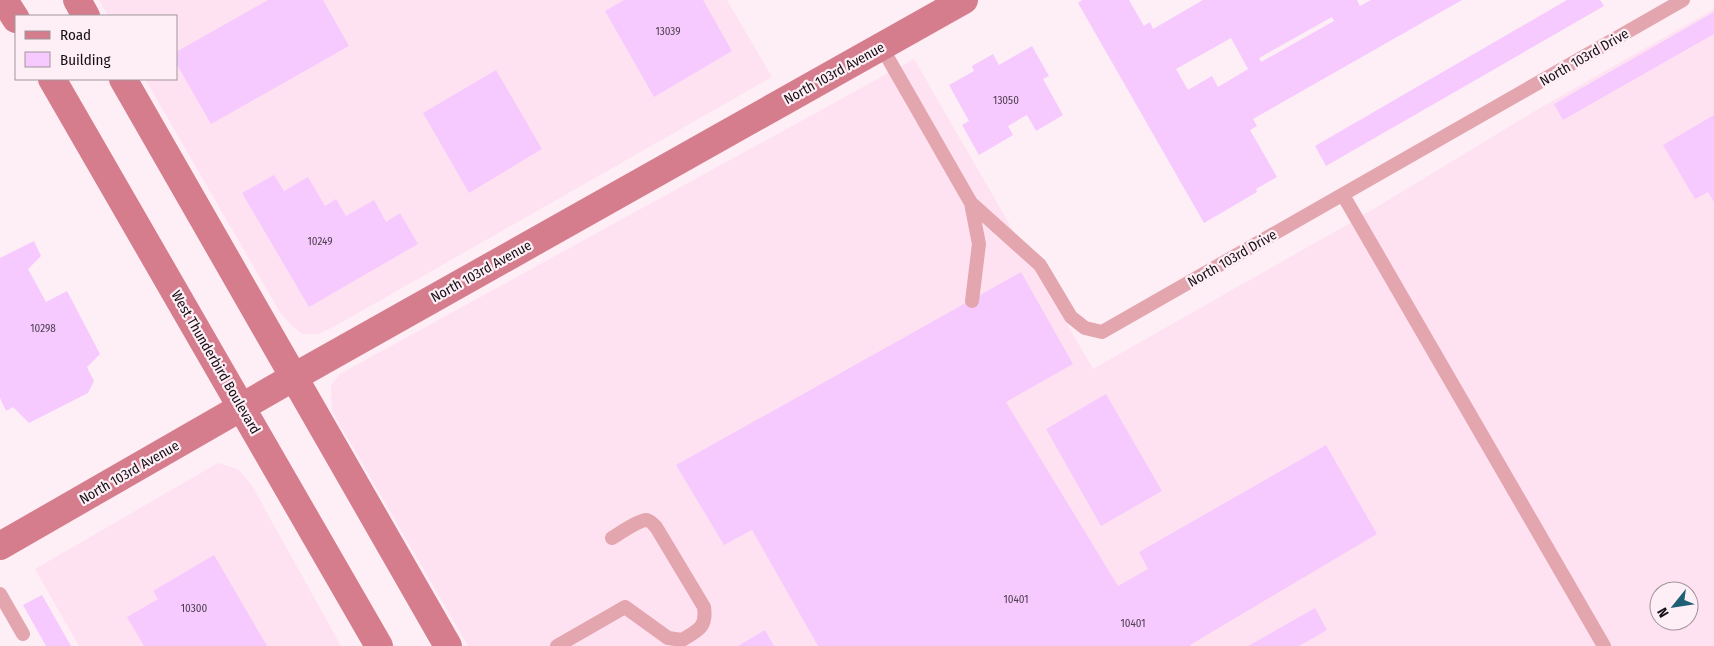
<svg xmlns="http://www.w3.org/2000/svg" width="1714" height="646" font-family="'Fira Sans Condensed',sans-serif">
	<style>
		.built { fill: #fee2f1; fill-rule: evenodd }
		.building { fill: #f6cafe; fill-rule: evenodd }
		.lines { fill: none; stroke-linecap: round; stroke-linejoin: round }
		.lane { stroke: #e3a5ae; stroke-width: 14 }
		.secondary { stroke: #d67d8d; stroke-width: 28 }
		.labels { text-anchor: middle; stroke-width: 4.5; stroke-linejoin: round; paint-order: stroke }
		.number-label { font-size: 11px; fill: #4e3e4e }
		.street-label { font-size: 14px; fill: #160f13; stroke: #feeef6 }
	</style>
	<rect width="100%" height="100%" fill="#feeef6"/>
	<!-- built -->
	<path class="built" d="M99 0H727L772 77 337 325 319 334H302L291 325 280 312 145 79H176V16H108Z
		M1714 9V646H468L332 411 331 385 340 374 914 59 1093 369 1357 219 1540 108ZM1659 591H1689V621H1659Z
		M218 463 238 469 252 486 341 646H79L35 569Z"/>
	<!-- building -->
	<path class="building" d="M268 0H323L349 46 211 124 176 63V52Z
		M624 0H703L732 51 654 97 605 11Z
		M1082 0H1129L1144 26 1150 22 1153 29 1203 0H1357L1360 6 1371 0H1462L1253 119 1257 126 1250 130 1277 177 1256 189 1257 192 1204 223 1078 3ZM1332 17 1334 21 1261 62 1259 58ZM1231 38 1248 69 1218 87 1212 76 1188 90 1176 69Z
		M1567 0H1600L1604 6 1326 166 1315 146Z
		M1714 12V34L1563 120 1554 104Z
		M1032 46 1049 76 1043 79 1063 115 1036 131 1027 115 1008 126 1013 135 979 155 962 125 969 121 949 85 974 71 972 66 993 54 999 65Z
		M496 70 542 149 469 193 423 113Z
		M1714 115V202L1708 192 1695 199 1663 145Z
		M274 175 284 191 308 177 325 206 336 199 346 216 374 200 386 222 400 213 418 244 309 307 242 193Z
		M34 241 41 256 28 269 46 302 67 291 100 354 87 367 94 381 88 393 29 423 13 407 6 411 0 398V258Z
		M1021 272 1073 364 1006 402 1118 586 1148 569 1139 552 1326 445 1377 534 1190 645 1191 646H818L752 530 724 545 676 465Z
		M1106 394 1162 491 1101 526 1046 429Z
		M214 555 267 646H144L127 617 158 599 153 591Z
		M42 595 71 646H46L23 605Z
		M1315 608 1327 630 1299 646H1248Z
		M765 630 774 646H738Z"/>
	<g class="lines">
		<!-- lane -->
		<path class="lane" d="M881 46 971 203 1040 265 1071 317 1085 328 1102 332 1683 0
			M1343 195 1604 646
			M971 203 979 244 972 301
			M0 594 23 634
			M557 646 625 607 668 638 682 640C698 630 707 628 704 607L656 527C653 524 650 520 646 520 637 521 620 533 612 538"/>
		<!-- secondary -->
		<path class="secondary" d="M4 0 16 19
			M77 0 86 16
			M52 79 379 646
			M123 79 448 646
			M0 546 294 377 964 0"/>
	</g>
	<g class="labels">
		<!-- number labels -->
		<g class="number-label">
			<text x="668" y="35">13039</text>
			<text x="1006" y="104">13050</text>
			<text x="320" y="245">10249</text>
			<text x="43" y="332">10298</text>
			<text x="1016" y="603">10401</text>
			<text x="194" y="612">10300</text>
			<text x="1133" y="627">10401</text>
		</g>
		<!-- street labels -->
		<g class="street-label">
			<text transform="translate(1584 57) rotate(-30)" y="5">North 103rd Drive</text>
			<text transform="translate(834 73) rotate(-29)" y="5">North 103rd Avenue</text>
			<text transform="translate(1232 258) rotate(-30)" y="5">North 103rd Drive</text>
			<text transform="translate(481 271) rotate(-29)" y="5">North 103rd Avenue</text>
			<text transform="translate(216 362) rotate(60)" y="5">West Thunderbird Boulevard</text>
			<text transform="translate(129 472) rotate(-30)" y="5">North 103rd Avenue</text>
		</g>
	</g>
	<!-- legend -->
	<rect x="15" y="15" width="162" height="65" fill="#feeef6" stroke="#a1959b"/>
	<rect x="25" y="31" width="25" height="8" fill="#d67d8d" stroke="#a1959b"/>
	<text x="60" y="40" font-size="15" fill="#160f13">Road</text>
	<rect x="25" y="52" width="25" height="15" fill="#f6cafe" stroke="#a1959b"/>
	<text x="60" y="65" font-size="15" fill="#160f13">Building</text>
	<!-- north arrow -->
	<g transform="translate(1674 606) rotate(240)"><circle r="24" fill="#feeef6" stroke="#a1959b"/>
	<path d="M0-4L9 19L0 12L-9 19Z" fill="#1f5e74"/>
	<text y="-8" font-size="14" font-weight="bold" text-anchor="middle" fill="#160f13">N</text>
	</g>
</svg>
